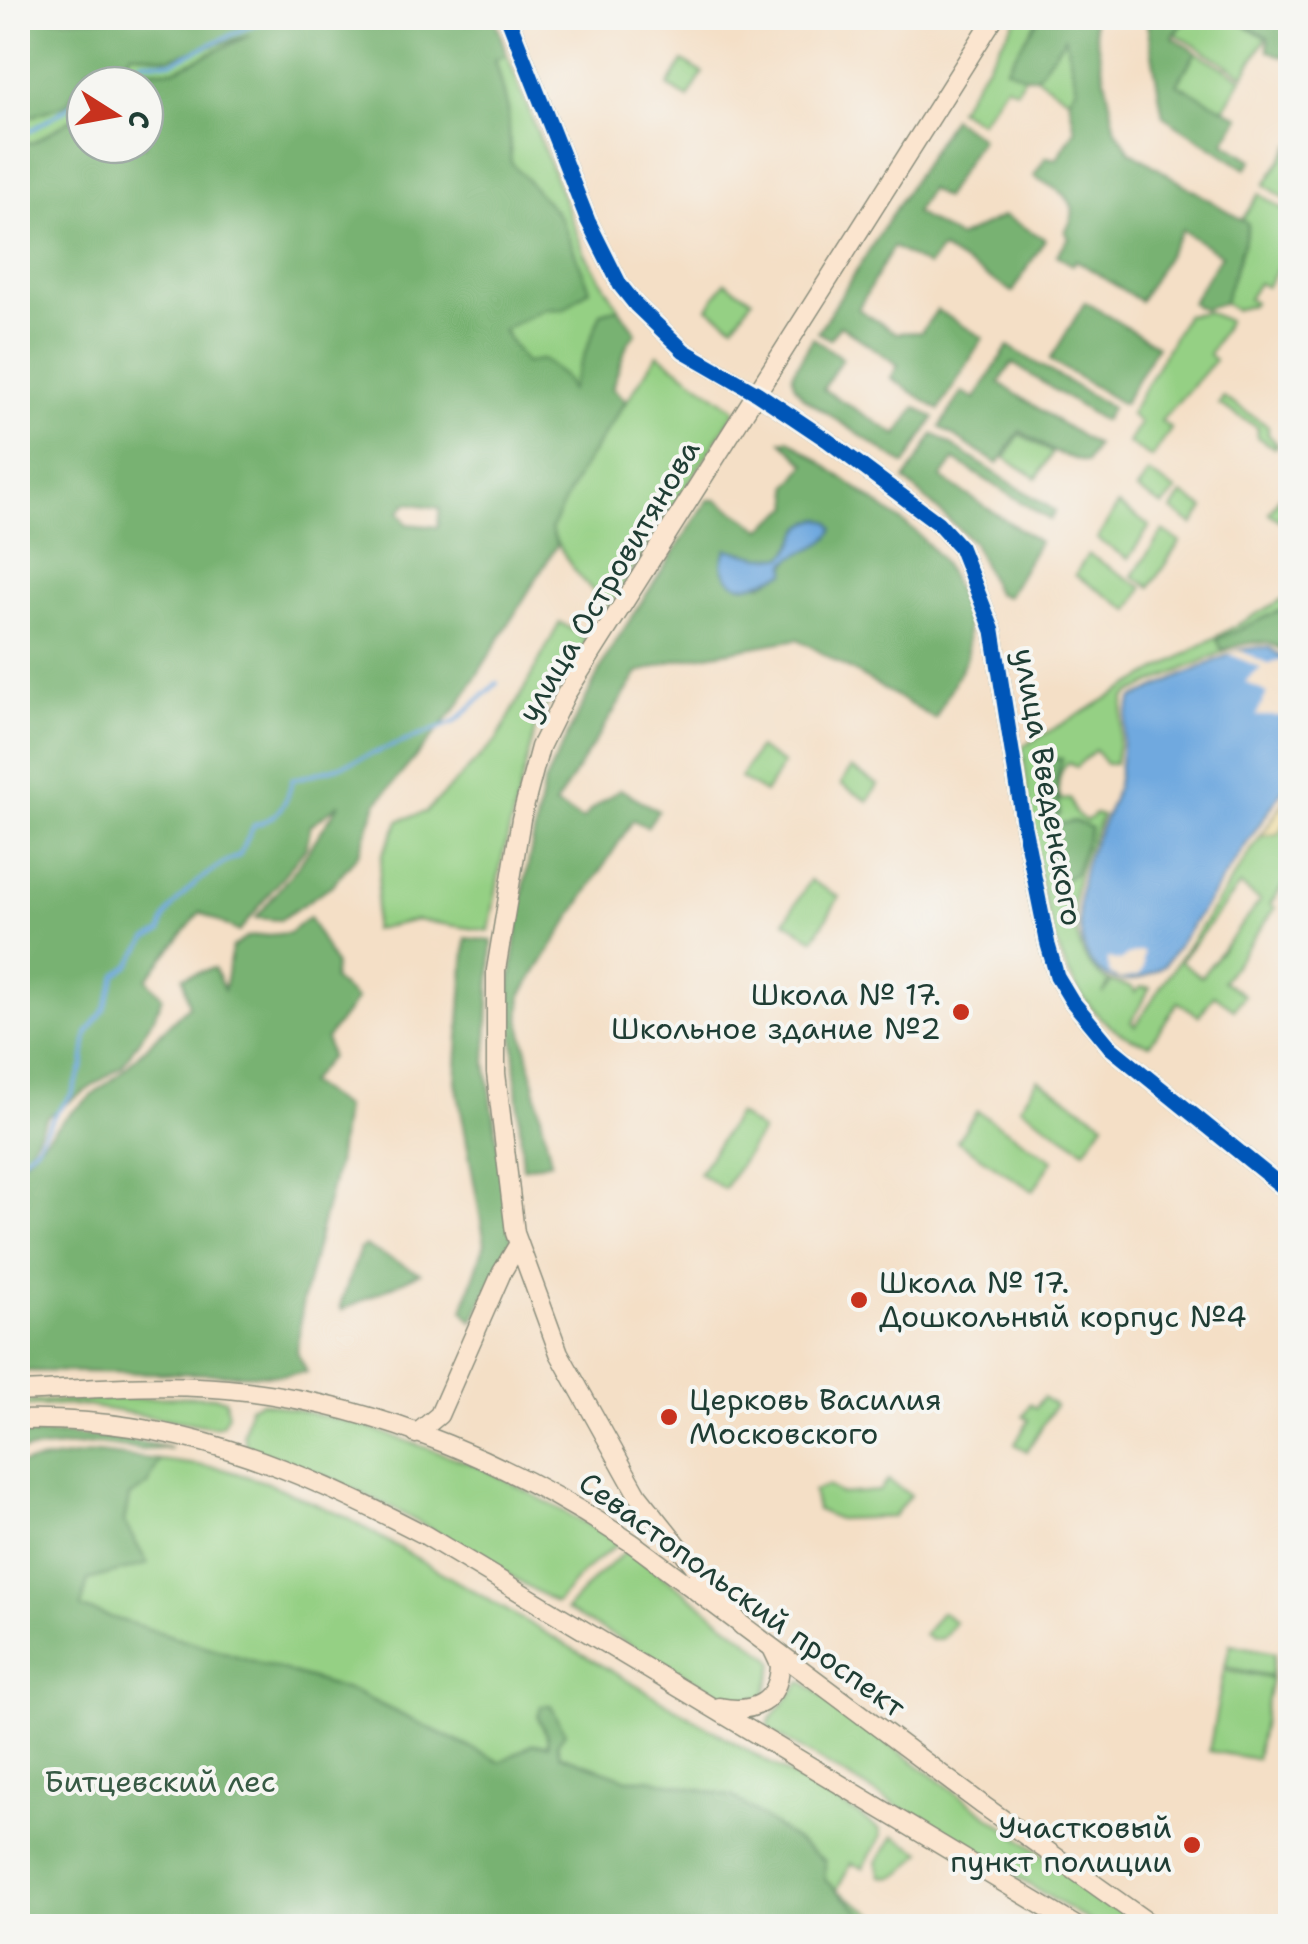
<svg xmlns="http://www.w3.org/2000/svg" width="1308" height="1944" font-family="'Shantell Sans',sans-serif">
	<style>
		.green { fill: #95d084; stroke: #5a865c; stroke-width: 2.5; fill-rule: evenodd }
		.forest { fill: #78b272; stroke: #4c7853; stroke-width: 2.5; fill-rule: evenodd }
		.sand { fill: #eeda9e; stroke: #868c69; stroke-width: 2.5 }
		.water { fill: #6fa9df; stroke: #47738a; stroke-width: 2.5 }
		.pier { fill: #f4dfc6 }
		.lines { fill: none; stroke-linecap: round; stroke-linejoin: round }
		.stream { stroke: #6fa9df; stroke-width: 4 }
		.secondary-casing { stroke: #8a8e7d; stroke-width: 21 }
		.secondary { stroke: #fbe5cf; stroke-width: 18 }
		.cycleway-casing { stroke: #f6f6f2; stroke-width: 21 }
		.cycleway { stroke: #0057b8; stroke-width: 15 }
		.poi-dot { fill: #c8321e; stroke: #f6f6f2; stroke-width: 4 }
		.labels { text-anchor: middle; stroke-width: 8; stroke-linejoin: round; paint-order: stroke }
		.street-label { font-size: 30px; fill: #1f3d34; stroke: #f6f6f2 }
		.poi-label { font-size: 30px; fill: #1f3d34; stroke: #f6f6f2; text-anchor: end }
		.park-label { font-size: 30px; fill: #375a44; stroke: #f6f6f2 }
	</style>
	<rect width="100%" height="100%" fill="#f6f6f2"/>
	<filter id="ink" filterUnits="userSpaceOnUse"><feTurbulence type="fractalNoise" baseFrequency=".01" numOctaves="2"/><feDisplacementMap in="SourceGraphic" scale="20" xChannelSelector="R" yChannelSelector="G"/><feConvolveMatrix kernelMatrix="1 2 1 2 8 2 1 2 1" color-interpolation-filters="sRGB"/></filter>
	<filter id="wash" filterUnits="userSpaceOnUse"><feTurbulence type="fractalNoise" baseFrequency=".0048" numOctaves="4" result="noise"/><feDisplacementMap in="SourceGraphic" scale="40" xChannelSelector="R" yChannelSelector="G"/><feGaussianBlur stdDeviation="2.25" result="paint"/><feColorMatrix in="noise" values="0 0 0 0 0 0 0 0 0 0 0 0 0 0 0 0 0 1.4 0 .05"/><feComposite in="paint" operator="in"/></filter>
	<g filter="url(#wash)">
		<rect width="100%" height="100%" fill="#f4dfc6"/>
		<!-- green -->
		<path class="green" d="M1017 18H1039L1007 68 1025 77 1016 90 1006 85 980 122 958 109Z
			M1187 18H1232L1266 38 1244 75 1176 34Z
			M260 31 174 70H145L124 85H85V111L34 142 18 144V121H23L89 68 120 69 130 52 169 58Z
			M1065 37 1077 87 1069 99 1036 77Z
			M1196 52 1242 78 1223 111 1177 84Z
			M507 55 585 254 619 308 601 313 570 392 525 364 503 329 544 309H564L560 217 510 162 508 109 495 58Z
			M683 61 703 73 688 98 668 86Z
			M1290 146V202L1265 185Z
			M1259 194 1290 214V249L1266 287 1258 283 1248 299 1254 302 1252 305 1235 310 1224 303C1231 275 1244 252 1248 224L1242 220Z
			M725 282 752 299 734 325 708 308Z
			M1207 312 1228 321 1209 355 1215 360 1161 421 1171 429 1152 458 1128 443 1140 423 1130 414 1186 315Z
			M658 354 736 410 609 607C586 585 562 559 551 529L579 473Z
			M1223 397 1268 426V434L1277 445 1275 448 1257 437 1258 428 1219 404Z
			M1020 434 1052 453 1037 478 1005 458Z
			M1148 473 1176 491 1163 506 1137 490Z
			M1290 481V527L1269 513Z
			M1182 494 1204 508 1193 525 1172 510Z
			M1118 505 1150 526 1128 559 1097 539Z
			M1163 531 1180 542 1150 587 1133 576Z
			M1088 554 1143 588 1130 610 1075 575Z
			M1290 595V656L1271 643H1243L1132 692 1125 698 1115 764H1106L1095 750 1076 767 1068 762C1059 772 1056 787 1061 800L1070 799 1075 813 1086 821 1095 814 1102 816C1094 835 1083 855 1078 875 1070 909 1073 964 1109 981L1103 994 1111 982 1132 987 1135 992 1140 987 1150 988 1131 1022 1135 1026 1261 836 1277 834 1290 817V876L1270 904 1275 908 1223 981 1244 995 1234 1009 1214 995 1199 1016 1178 1002 1150 1044C1039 1020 1035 838 1022 747ZM1240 885 1260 901 1201 977 1180 961Z
			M560 622 588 640 537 721 501 863 489 931 416 920 373 930 382 855 400 820 426 812 497 740Z
			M758 748 783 764 765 793 740 778Z
			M851 768 878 785 868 801 841 784Z
			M810 880 839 897 814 939 785 921Z
			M1038 1079 1104 1122 1085 1150 1020 1107Z
			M977 1111 1053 1160 1033 1191 957 1141Z
			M737 1114 762 1131 724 1189 699 1173Z
			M214 1396 225 1400 228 1414 222 1425 215 1427 80 1405 18 1406V1402Z
			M1043 1397 1055 1405 1027 1451 1015 1444 1029 1420 1023 1416 1030 1404 1036 1408Z
			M261 1402 358 1424 484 1468 620 1542 584 1571 556 1603C457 1544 358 1481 247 1448L243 1434 250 1407Z
			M159 1460 220 1468 268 1483 346 1517 859 1815 880 1830 881 1837 863 1868 851 1863 837 1890 887 1922 884 1926H877L825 1880 651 1779H628L559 1755 557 1744 538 1717 547 1736 548 1745 533 1744 500 1762 354 1692 80 1608 88 1580 124 1522 129 1497 148 1485Z
			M888 1480 910 1495 893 1517 838 1519 817 1510 813 1491 828 1486 841 1494 879 1491Z
			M628 1549 770 1657 774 1664 765 1696 737 1703 566 1610 596 1577Z
			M941 1612 955 1622 943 1638 931 1640 924 1635Z
			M1230 1644 1275 1653 1271 1676 1225 1667Z
			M1224 1670 1271 1678 1256 1759 1209 1751Z
			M802 1681 1141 1926H1098L769 1730V1721Z
			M894 1836 922 1852C910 1865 900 1883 881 1876L877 1862Z"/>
		<!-- forest -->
		<path class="forest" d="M18 18H495L507 55 495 59 508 109 511 162 560 217 590 289 564 309H544L503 330 525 363 543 359 565 378 570 390 601 313 619 308 636 333 627 344 612 388 626 400 579 473 551 529 557 545 458 706 377 803 359 853 332 885 280 920 256 918 300 863 340 803 311 825 306 847 239 932 200 912 147 979 162 997 154 1017 122 1066 47 1117 23 1161 65 1118 121 1072 189 1005 183 977 214 968 224 990 232 948 247 937 289 933 309 917 335 965 333 979 356 1000 326 1039 330 1057 308 1083 344 1107 337 1164 303 1299 297 1352 307 1372 284 1375 18 1371V144L34 142 85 111V145H145V85H124L145 70H174L251 35 169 58 131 52 120 69 89 68 67 104 18 121ZM407 503 440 508 438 527 407 524 399 512Z
			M1039 18H1092L1116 130 1130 151 1248 224C1244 252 1231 275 1224 303L1203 309 1191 303 1221 255 1182 230 1140 301 1076 260 1072 265 1057 255 1069 238 1065 231C1087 200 1057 191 1034 176L1046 157 1057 159 1075 130 1069 99 1077 87 1065 38 1036 77H1025L1006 68Z
			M1146 18H1185L1173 37 1196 52 1177 84 1240 117 1224 142 1252 160 1246 169 1163 116Z
			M1235 18H1290V51L1282 57 1268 50V38Z
			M952 118 981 138 944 198 929 189 915 213 958 238 1004 216 1045 239 1013 292 941 249 928 266 893 247 858 309 896 333 921 332 937 310 983 338 939 410 891 378 898 365 840 325 830 339 818 332Z
			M1085 302 1157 346 1123 404 1050 360Z
			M813 338 842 358 823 389 897 435 916 407 934 418 905 465 803 397 794 384 792 374Z
			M1008 346 1111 408 1103 421 1012 363 999 383 1096 446 1086 463 1054 452 1020 431 998 464 940 427 962 392 975 399Z
			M934 434 1055 511 1050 520 954 460 941 478 1039 542 1007 597 996 593 973 542 905 480Z
			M789 439 916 532 941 559 957 590 967 625V657L935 719 798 639 673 661 638 673 555 805 583 820 591 810 620 789 658 811 647 827 633 820 522 994 520 1019 551 1161 523 1168 510 989 520 907 544 783 609 652 708 500H717L762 529 791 506 789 486 806 464 782 441ZM821 519 830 522 811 550 796 552 779 575 761 584 724 571 727 549 761 557H784C802 540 792 524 821 519Z
			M1290 606V655C1263 635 1253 642 1222 650L1217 639Z
			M1038 758 1062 759 1057 780 1060 815 1044 816Z
			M1074 821 1091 828 1074 874 1062 880 1051 853 1050 826Z
			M466 938 492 941 486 1063 512 1239 473 1321 463 1310 485 1243 456 1081Z
			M365 1246 420 1273 342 1310 340 1306 360 1249Z
			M63 1434 124 1439 171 1448 142 1450 97 1444 18 1451V1435Z
			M97 1453 159 1460 148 1485 129 1497 124 1522 148 1564 88 1580 81 1608 354 1692 500 1762 533 1744 548 1745 547 1736 538 1717 541 1706H551L565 1733 557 1744 560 1755 628 1779H651L734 1797 825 1861V1880L877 1926H18V1464Z"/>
		<!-- sand -->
		<path class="sand" d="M1290 793V817L1277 834 1261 836Z"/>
		<!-- water -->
		<path class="water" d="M821 519 830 522 834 528C826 550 801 548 786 563V573C767 577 739 599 725 573 720 564 723 557 727 549L761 557H784C802 540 792 524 821 519Z
			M1260 647 1270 648 1290 664V779L1165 965C1148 978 1128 985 1107 976 1073 962 1077 899 1084 869 1091 841 1109 817 1116 789 1123 760 1120 726 1133 698L1239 650Z"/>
		<!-- pier -->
		<path class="pier" d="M1239 650 1269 664 1280 660 1290 664V731L1283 716H1256L1267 693 1245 682 1261 668 1229 654Z
			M1143 951V969L1139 976 1119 979 1110 974 1107 958 1121 961 1127 955Z"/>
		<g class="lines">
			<!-- stream -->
			<path class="stream" d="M104 85 142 61 172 62 255 24 289 18
				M18 133 30 131 85 97
				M18 1161 35 1147 56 1113 72 1094 83 1066 87 1034 105 1008 116 975 130 965 147 939 161 932C164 904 214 865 239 856L254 825C277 820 288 802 292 780L338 767 455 722 497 683"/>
		</g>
	</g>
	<g filter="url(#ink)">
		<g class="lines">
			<!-- secondary casing -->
			<g class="secondary-casing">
				<path id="secondary" d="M508 18 588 221 620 285 636 305 684 351 757 393 827 440 938 523 960 547 993 631 1024 827 1048 945 1057 976 1072 1001 1111 1048 1290 1193
					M18 1392C93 1389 171 1381 246 1391 385 1408 517 1466 632 1543L984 1806 1153 1926
					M18 1420C173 1416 290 1465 425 1535L1076 1926
					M416 1434 439 1415 502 1272 518 1245
					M742 1626 638 1495 559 1353 515 1233 496 1073V970L521 819 540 747 566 694 994 18
					M719 1707C754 1714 779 1702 780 1665L772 1648"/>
			</g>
			<!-- secondary -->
			<use href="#secondary" class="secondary"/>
			<!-- cycleway casing -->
			<g class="cycleway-casing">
				<path id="cycleway" d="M508 18 588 221 620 285 636 305 684 351 757 393 827 440 938 523 960 547 993 631 1024 827 1048 945 1057 976 1072 1001 1111 1048 1290 1193"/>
			</g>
			<!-- cycleway -->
			<use href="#cycleway" class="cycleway"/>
		</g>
	</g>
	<!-- markers -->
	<g class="poi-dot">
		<circle cx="961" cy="1012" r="10"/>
		<circle cx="859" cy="1300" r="10"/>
		<circle cx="669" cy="1417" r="10"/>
		<circle cx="1192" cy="1845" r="10"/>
	</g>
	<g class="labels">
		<!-- street labels -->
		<g class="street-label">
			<text transform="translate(609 581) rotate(-59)" y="10">улица Островитянова</text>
			<text transform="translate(1048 787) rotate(80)" y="10">улица Введенского</text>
			<text transform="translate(742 1595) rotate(36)" y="10">Севастопольский проспект</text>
		</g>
		<!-- poi labels -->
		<g class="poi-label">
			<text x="941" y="1005">Школа № 17.<tspan x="941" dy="34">Школьное здание №2</tspan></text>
			<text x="879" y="1293" text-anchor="start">Школа № 17.<tspan x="879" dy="34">Дошкольный корпус №4</tspan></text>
			<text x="689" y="1410" text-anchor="start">Церковь Василия<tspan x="689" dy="34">Московского</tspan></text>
			<text x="1172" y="1838">Участковый<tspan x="1172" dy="34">пункт полиции</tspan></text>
		</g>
		<!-- park labels -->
		<g class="park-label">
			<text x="160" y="1792">Битцевский лес</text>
		</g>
	</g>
	<!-- margin -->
	<rect width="1308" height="1944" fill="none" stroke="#f6f6f2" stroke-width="60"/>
	<!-- north arrow -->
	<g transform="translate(115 115) rotate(101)"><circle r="48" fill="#f6f6f2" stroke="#a0aca6" stroke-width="2.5"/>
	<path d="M0-8L18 38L0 25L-18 38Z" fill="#c8321e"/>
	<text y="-15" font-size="28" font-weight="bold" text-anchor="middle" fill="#1f3d34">С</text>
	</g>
</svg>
